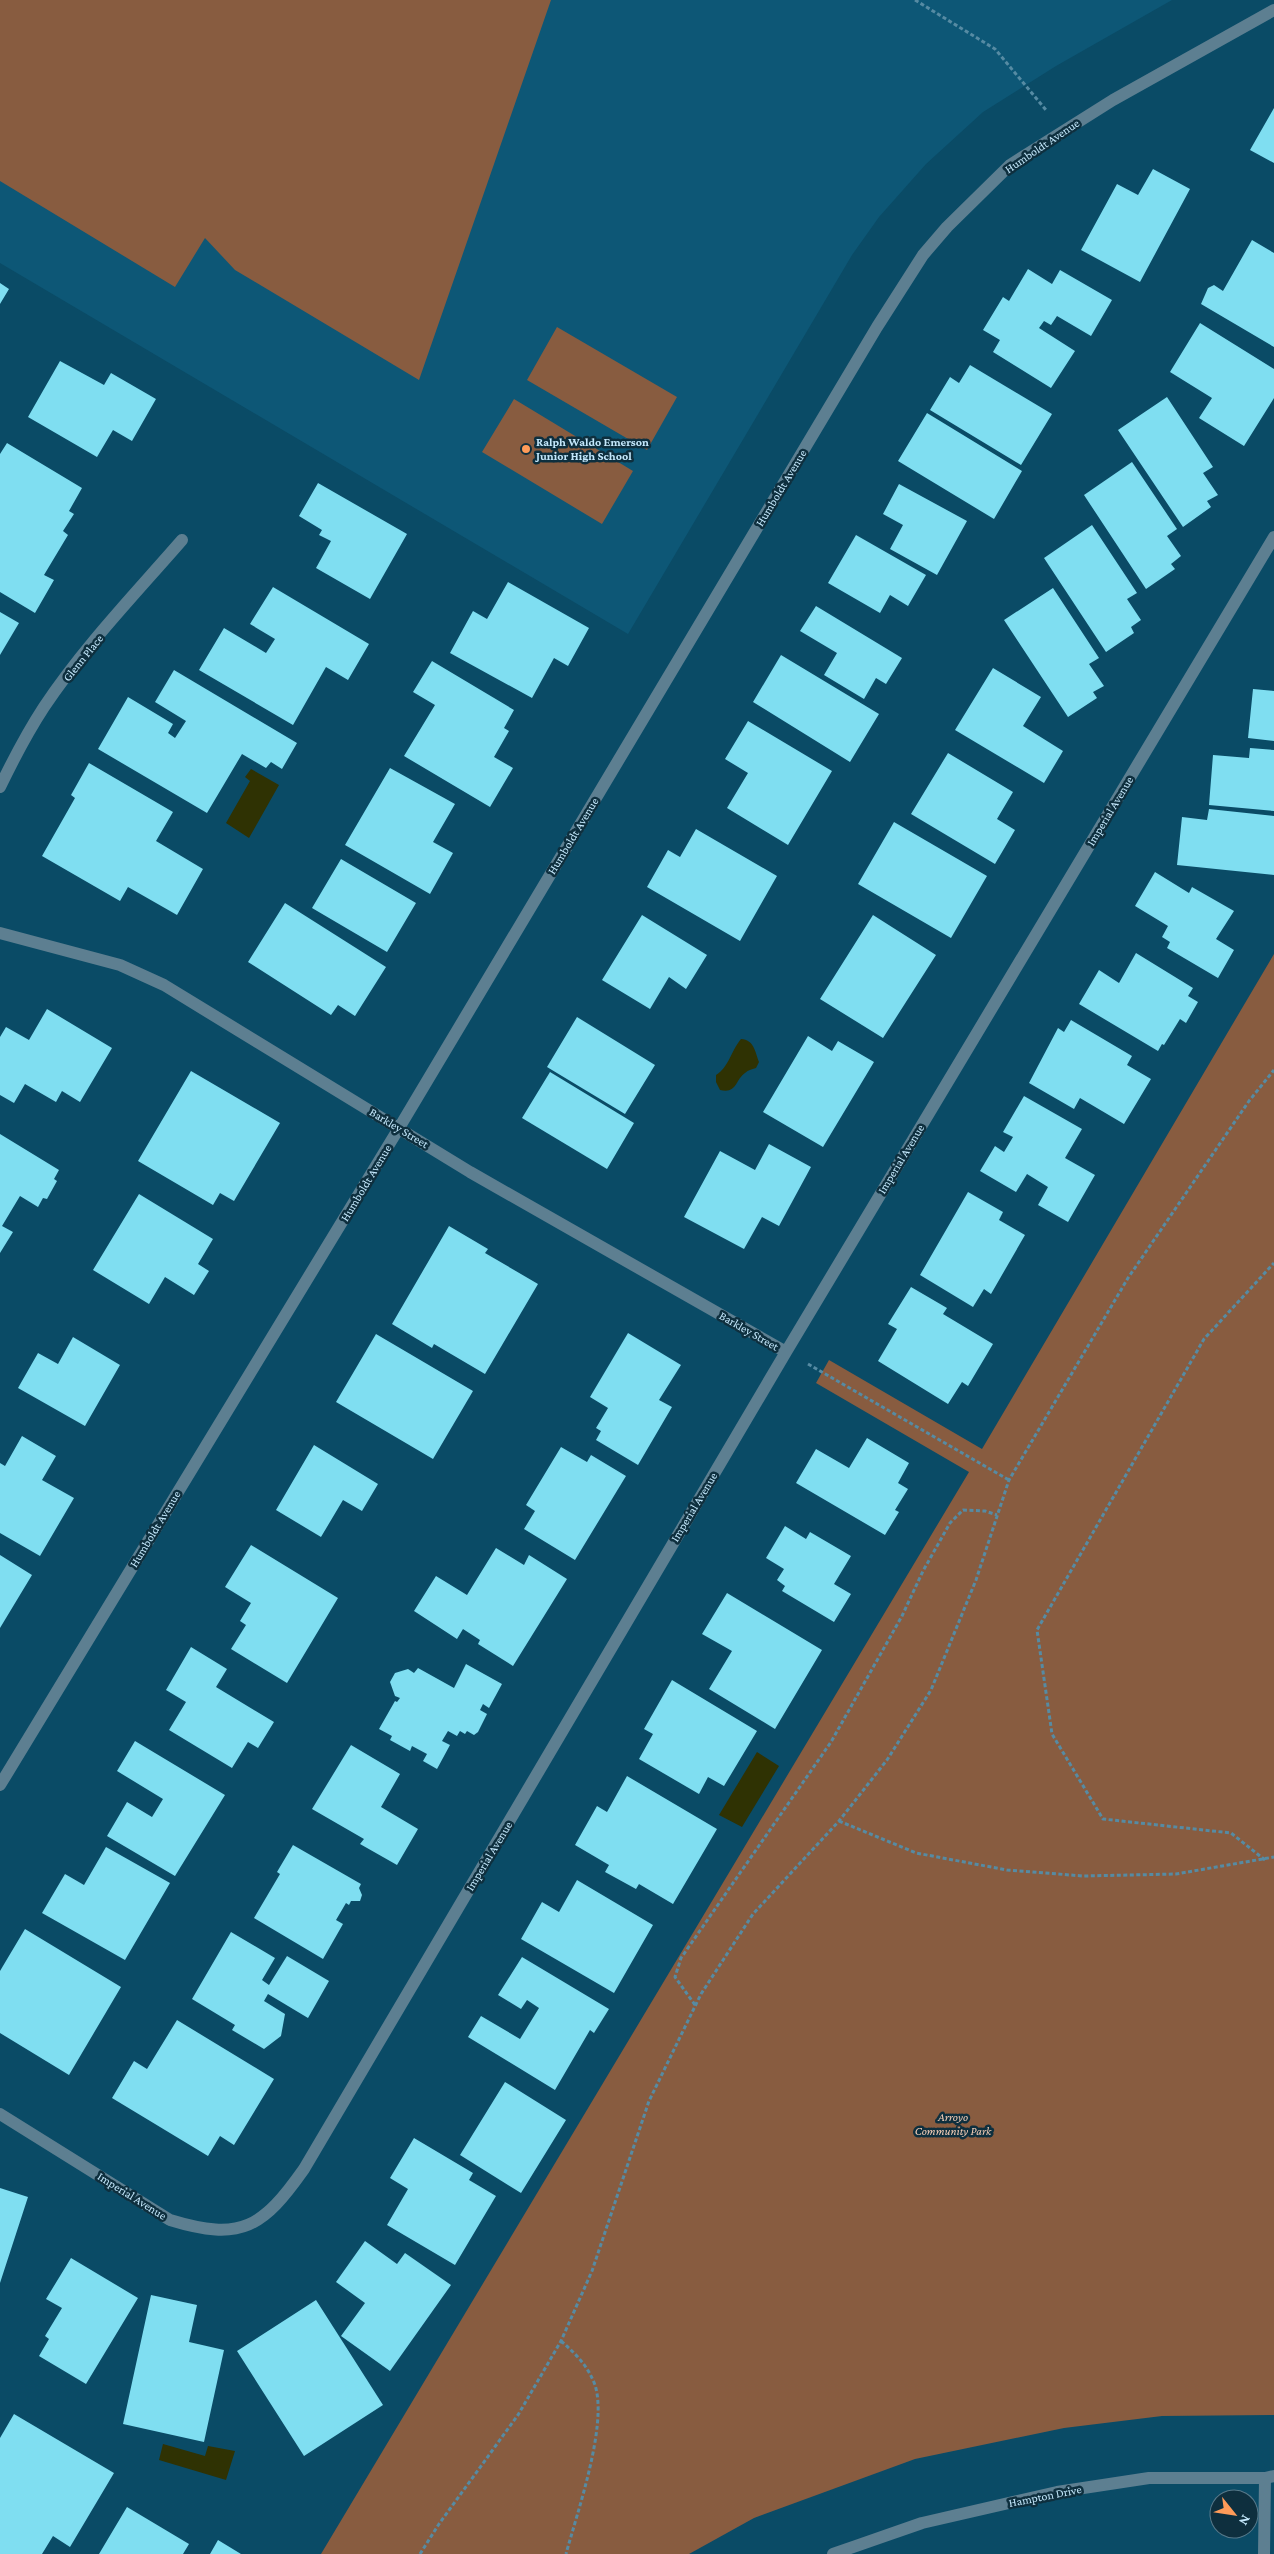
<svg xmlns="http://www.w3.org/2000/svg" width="1274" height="2554" font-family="'Crimson Pro',serif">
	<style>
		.built { fill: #0d5776 }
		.green { fill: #885c40 }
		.water { fill: #2f3203 }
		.building { fill: #7fdef1 }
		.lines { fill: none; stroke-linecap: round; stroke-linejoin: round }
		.path { stroke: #568ba3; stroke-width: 3; stroke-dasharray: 4 2.5; stroke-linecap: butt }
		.minor { stroke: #5d7f91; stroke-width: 12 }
		.poi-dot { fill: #fe9b59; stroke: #0e2f3e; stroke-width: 2 }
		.labels { text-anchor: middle; stroke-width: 5; stroke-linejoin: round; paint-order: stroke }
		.street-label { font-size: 12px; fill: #c4e8fc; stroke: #0e2f3e }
		.poi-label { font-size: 12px; font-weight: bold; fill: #c4e8fc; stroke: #0e2f3e; text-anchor: start }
		.park-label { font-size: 12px; font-style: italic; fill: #f6cfb7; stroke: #0e2f3e }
	</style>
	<rect width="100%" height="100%" fill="#0a4b66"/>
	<!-- built -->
	<path class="built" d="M0 0H1172L1056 66 983 112 926 164 879 217 852 255 628 634 0 263Z"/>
	<!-- green -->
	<path class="green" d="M0 0H551L419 380 235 270 205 238 175 287 0 181Z
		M557 327 677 397 647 450 527 380Z
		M514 399 633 471 602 524 482 452Z
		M1274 954V2415L1162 2416 1064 2428 915 2459 754 2518 689 2554H321L969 1472 816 1383 829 1360 982 1449Z"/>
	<!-- water -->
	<path class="water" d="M251 769 279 785 249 838 226 823 250 781 245 777Z
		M741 1039C754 1040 755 1051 759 1062L756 1068C753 1069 748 1070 745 1073 735 1080 737 1094 720 1090L716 1082V1075C729 1067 731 1051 741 1039Z
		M757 1752 779 1766 742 1827 719 1815Z
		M163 2444 205 2456 208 2446 235 2451 226 2480 159 2460Z"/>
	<!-- building -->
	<path class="building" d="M1274 108V163L1250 150Z
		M1153 169 1190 189 1140 282 1081 250 1117 184 1138 195Z
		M1252 240 1274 253V347L1201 304 1208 288 1214 285 1223 291Z
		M1028 269 1052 284 1060 270 1112 300 1091 336 1057 316 1051 325 1044 321 1039 328 1075 351 1051 388 993 352 1000 340 983 330 1003 297 1009 301Z
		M0 283 9 289 0 304Z
		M1200 323 1274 369V398L1244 446 1199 418 1212 398 1170 372Z
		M60 361 104 385 111 373 156 399 132 441 113 430 97 457 28 417Z
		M970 365 1052 414 1021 465 930 410 950 377 959 383Z
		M1167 397 1213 467 1203 473 1218 495 1207 501 1211 507 1183 527 1118 430Z
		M927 413 1022 471 994 519 898 461Z
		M7 443 82 488 69 511 74 514 63 531 68 535 44 575 54 580 35 613 0 592V454Z
		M1132 462 1177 529 1167 536 1181 556 1171 564 1175 569 1146 589 1084 495Z
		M318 483 407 534 370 599 316 568 331 541 319 535 322 530 299 516Z
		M899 484 967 521 937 575 890 549 903 525 883 514Z
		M1092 525 1137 593 1127 599 1141 620 1131 627 1134 633 1106 652 1044 558Z
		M856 535 926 575 908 606 890 595 880 613 828 583Z
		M508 582 589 628 568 666 554 658 532 698 450 653 473 611 487 619Z
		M273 587 369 644 348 680 326 667 293 725 199 670 224 628 266 653 275 639 250 624Z
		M1053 588 1099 658 1089 664 1104 686 1093 692 1097 698 1068 717 1004 620Z
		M816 606 902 658 886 684 876 678 864 699 824 675 837 653 800 631Z
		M0 612 19 623 0 655Z
		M781 655 879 714 850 762 753 702Z
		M432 661 514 710 504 728 509 731 494 757 513 768 490 807 404 756 435 705 413 692Z
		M993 668 1041 697 1023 726 1063 751 1044 783 955 730Z
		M174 670 297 743 282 769 271 762 266 768 242 754 207 813 98 749 128 697 173 724 168 733 175 738 186 721 155 702Z
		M1253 689 1274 691V741L1248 738Z
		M748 721 832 771 788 845 727 808 748 773 725 759Z
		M1250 748 1274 750V811L1209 805 1213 755 1249 758Z
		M948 753 1013 792 997 819 1015 830 995 864 911 814Z
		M89 763 173 812 156 841 203 869 177 915 128 887 120 901 42 856 75 798 71 795Z
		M390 768 455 804 433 842 453 853 430 894 345 845Z
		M1209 809 1274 816V875L1177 865 1182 817 1207 820Z
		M894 822 987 876 951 938 858 884Z
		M696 829 777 876 740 941 647 887 668 850 680 857Z
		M341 859 416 903 387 952 312 908Z
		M1155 872 1189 893 1192 887 1234 911 1216 939 1234 950 1218 978 1167 948 1170 942 1162 937 1168 926 1135 906Z
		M285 903 386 967 355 1016 338 1005 331 1015 248 962Z
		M642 915 707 955 686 989 669 977 650 1009 602 980Z
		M873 915 936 955 883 1038 820 999Z
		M1136 953 1193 988 1188 996 1198 1002 1186 1023 1180 1019 1164 1045 1162 1044 1158 1051 1079 1004 1099 970 1119 983Z
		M47 1009 112 1048 80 1102 62 1091 56 1102 25 1084 14 1103 0 1095V1037L6 1027 29 1040Z
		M577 1017 655 1065 625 1114 547 1067Z
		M1071 1020 1132 1056 1127 1065 1151 1079 1124 1124 1080 1098 1074 1109 1029 1083 1058 1028 1064 1032Z
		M808 1036 832 1051 838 1041 874 1062 823 1147 763 1112Z
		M191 1071 280 1123 234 1201 220 1193 213 1205 138 1161Z
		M550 1072 634 1123 607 1169 522 1118Z
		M1024 1096 1082 1129 1065 1158 1095 1175 1068 1222 1038 1205 1048 1187 1027 1174 1016 1192 980 1171 995 1146 1004 1152 1013 1137 1003 1132Z
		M0 1134 59 1170 54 1179 57 1181 47 1199 43 1198 38 1207 20 1196 2 1226 13 1232 0 1253Z
		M769 1144 811 1167 779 1226 762 1217 744 1249 684 1217 720 1151 755 1170Z
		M968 1192 1003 1212 999 1220 1025 1235 991 1294 984 1289 973 1307 920 1275Z
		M139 1194 213 1239 198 1264 209 1271 194 1295 165 1277 149 1304 93 1270Z
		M449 1226 488 1249 485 1253 538 1284 485 1374 434 1344 432 1348 392 1324Z
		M911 1287 947 1308 943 1314 993 1344 968 1386 962 1382 948 1404 878 1361 897 1329 888 1324Z
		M628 1333 681 1365 659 1400 672 1407 638 1465 596 1440 601 1431 596 1428 608 1408 590 1397Z
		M376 1334 473 1391 433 1459 336 1402Z
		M73 1337 120 1365 85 1426 18 1388 38 1353 58 1364Z
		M22 1436 56 1456 42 1480 74 1498 40 1556 0 1533V1463L5 1466Z
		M867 1438 909 1463 898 1483 908 1489 895 1510 899 1512 885 1535 796 1483 816 1449 849 1468Z
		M314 1445 378 1484 362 1511 343 1500 321 1537 276 1510Z
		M561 1447 587 1462 591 1455 626 1476 575 1560 524 1529 535 1511 526 1505Z
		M785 1526 806 1539 810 1532 851 1556 834 1584 851 1594 834 1622 782 1591 785 1586 777 1580 784 1569 766 1558Z
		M251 1545 338 1598 287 1683 231 1649 246 1625 240 1621 251 1603 225 1587Z
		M496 1548 524 1565 529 1555 567 1579 513 1666 478 1644 480 1640 463 1629 457 1639 414 1611 436 1576 467 1595Z
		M0 1555 32 1575 0 1628Z
		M727 1593 822 1650 775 1729 709 1689 732 1651 702 1634Z
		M191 1647 227 1669 216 1687 274 1722 258 1748 248 1742 232 1768 169 1730 186 1702 166 1690Z
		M466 1664 502 1684 489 1708 483 1704 480 1710 487 1714 478 1732 474 1735 467 1731 465 1734 460 1731 457 1736 448 1731 442 1741 450 1745 437 1769 423 1761 427 1754 412 1746 410 1751 390 1740 392 1736 379 1729 395 1701 397 1702 400 1698 395 1696 390 1682 395 1673 408 1669 414 1673 418 1668 454 1688Z
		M672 1680 757 1731 724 1786 708 1777 699 1794 639 1759 653 1734 644 1729Z
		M135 1741 225 1795 175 1876 107 1836 127 1802 152 1817 163 1799 117 1771Z
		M351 1745 400 1774 381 1807 418 1829 397 1865 360 1844 364 1839 312 1809Z
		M627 1776 717 1829 673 1904 639 1884 636 1889 605 1872 609 1865 575 1845 597 1806 607 1812Z
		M293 1845 361 1884 359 1888 362 1895 360 1901H351L349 1905 346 1903 336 1920 343 1924 323 1959 254 1918 280 1874 277 1872Z
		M106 1847 170 1883 125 1960 42 1913 65 1874 84 1885Z
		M577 1880 653 1925 614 1993 521 1939 542 1902 559 1912Z
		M25 1929 121 1987 69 2075 0 2033V1971Z
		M231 1932 275 1958 262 1980 269 1985 287 1956 329 1981 308 2018 268 1994 264 2001 285 2014 281 2036 264 2049 232 2030 235 2025 192 1999Z
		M522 1957 609 2009 594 2033 590 2030 555 2090 468 2037 481 2016 520 2039 539 2008 527 2000 521 2009 498 1995Z
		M177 2020 274 2079 234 2145 220 2136 208 2156 112 2098 134 2061 147 2069Z
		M505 2082 566 2120 521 2193 460 2155Z
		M414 2138 473 2173 469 2180 496 2196 455 2265 387 2225 408 2189 390 2178Z
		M0 2188 28 2197 0 2283Z
		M365 2241 397 2264 405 2253 451 2285 390 2371 341 2336 365 2303 336 2282Z
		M71 2258 138 2298 86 2384 39 2356 49 2339 45 2336 62 2308 46 2299Z
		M151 2295 197 2305 189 2342 224 2350 204 2442 123 2424Z
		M316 2300 383 2405 304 2456 237 2351Z
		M14 2414 114 2473 70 2547 53 2536 42 2554H0V2438Z
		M127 2507 189 2544 183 2554H99Z
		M218 2540 241 2554H210Z"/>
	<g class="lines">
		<!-- path -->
		<path class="path" d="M915 0 995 49 1046 110
			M808 1364 1009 1480
			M839 1821 916 1853 1007 1870 1083 1876 1176 1874 1274 1857
			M1265 1860 1231 1833 1103 1819 1052 1734 1037 1630 1204 1339 1274 1263
			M695 2005 675 1977 681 1958 831 1742 902 1616 923 1571 950 1523 963 1510 985 1511 997 1515
			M561 2341C576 2354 588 2366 595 2385 608 2425 577 2513 566 2554
			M420 2554 439 2524 518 2415 561 2341 592 2271 649 2101 701 1994 753 1914 839 1821 887 1760 931 1690 976 1580 1009 1480 1128 1278 1249 1101 1274 1070"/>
		<!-- minor -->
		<path class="minor" d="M0 787C13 760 27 733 44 707 84 647 135 594 182 540
			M0 933 120 965 164 985 470 1172 786 1352
			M0 1785 399 1128 877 327 923 255 947 227 1010 165 1113 100 1274 10
			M0 2114 170 2220C242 2242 263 2227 304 2169L786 1352 1274 537
			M833 2554 922 2523 1057 2492 1149 2478H1265L1274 2476
			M1264 2554 1265 2478"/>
	</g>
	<!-- markers -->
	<circle class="poi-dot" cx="526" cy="449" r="5"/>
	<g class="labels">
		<!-- street labels -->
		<g class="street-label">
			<text transform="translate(1042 146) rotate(-34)" y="4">Humboldt Avenue</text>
			<text transform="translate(781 488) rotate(-59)" y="4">Humboldt Avenue</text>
			<text transform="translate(83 658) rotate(-51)" y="4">Glenn Place</text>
			<text transform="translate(1110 811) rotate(-59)" y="4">Imperial Avenue</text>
			<text transform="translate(573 836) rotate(-59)" y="4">Humboldt Avenue</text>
			<text transform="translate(399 1128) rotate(31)" y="4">Barkley Street</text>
			<text transform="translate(901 1159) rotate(-59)" y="4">Imperial Avenue</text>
			<text transform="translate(366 1183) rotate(-59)" y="4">Humboldt Avenue</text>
			<text transform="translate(749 1331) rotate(30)" y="4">Barkley Street</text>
			<text transform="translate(694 1507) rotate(-59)" y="4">Imperial Avenue</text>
			<text transform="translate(155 1529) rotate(-59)" y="4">Humboldt Avenue</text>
			<text transform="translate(489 1856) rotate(-59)" y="4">Imperial Avenue</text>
			<text transform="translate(132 2196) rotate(32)" y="4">Imperial Avenue</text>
			<text transform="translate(1045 2496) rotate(-11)" y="4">Hampton Drive</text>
		</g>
		<!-- poi labels -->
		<g class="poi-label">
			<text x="536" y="446">Ralph Waldo Emerson<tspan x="536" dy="14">Junior High School</tspan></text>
		</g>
		<!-- park labels -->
		<g class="park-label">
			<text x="953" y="2121">Arroyo<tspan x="953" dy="14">Community Park</tspan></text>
		</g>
	</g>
	<!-- north arrow -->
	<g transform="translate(1234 2514) rotate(120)"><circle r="24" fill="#0e2f3e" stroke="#57798a"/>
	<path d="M0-4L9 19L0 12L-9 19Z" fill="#fe9b59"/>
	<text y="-8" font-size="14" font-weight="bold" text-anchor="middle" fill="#c4e8fc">N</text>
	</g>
</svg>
